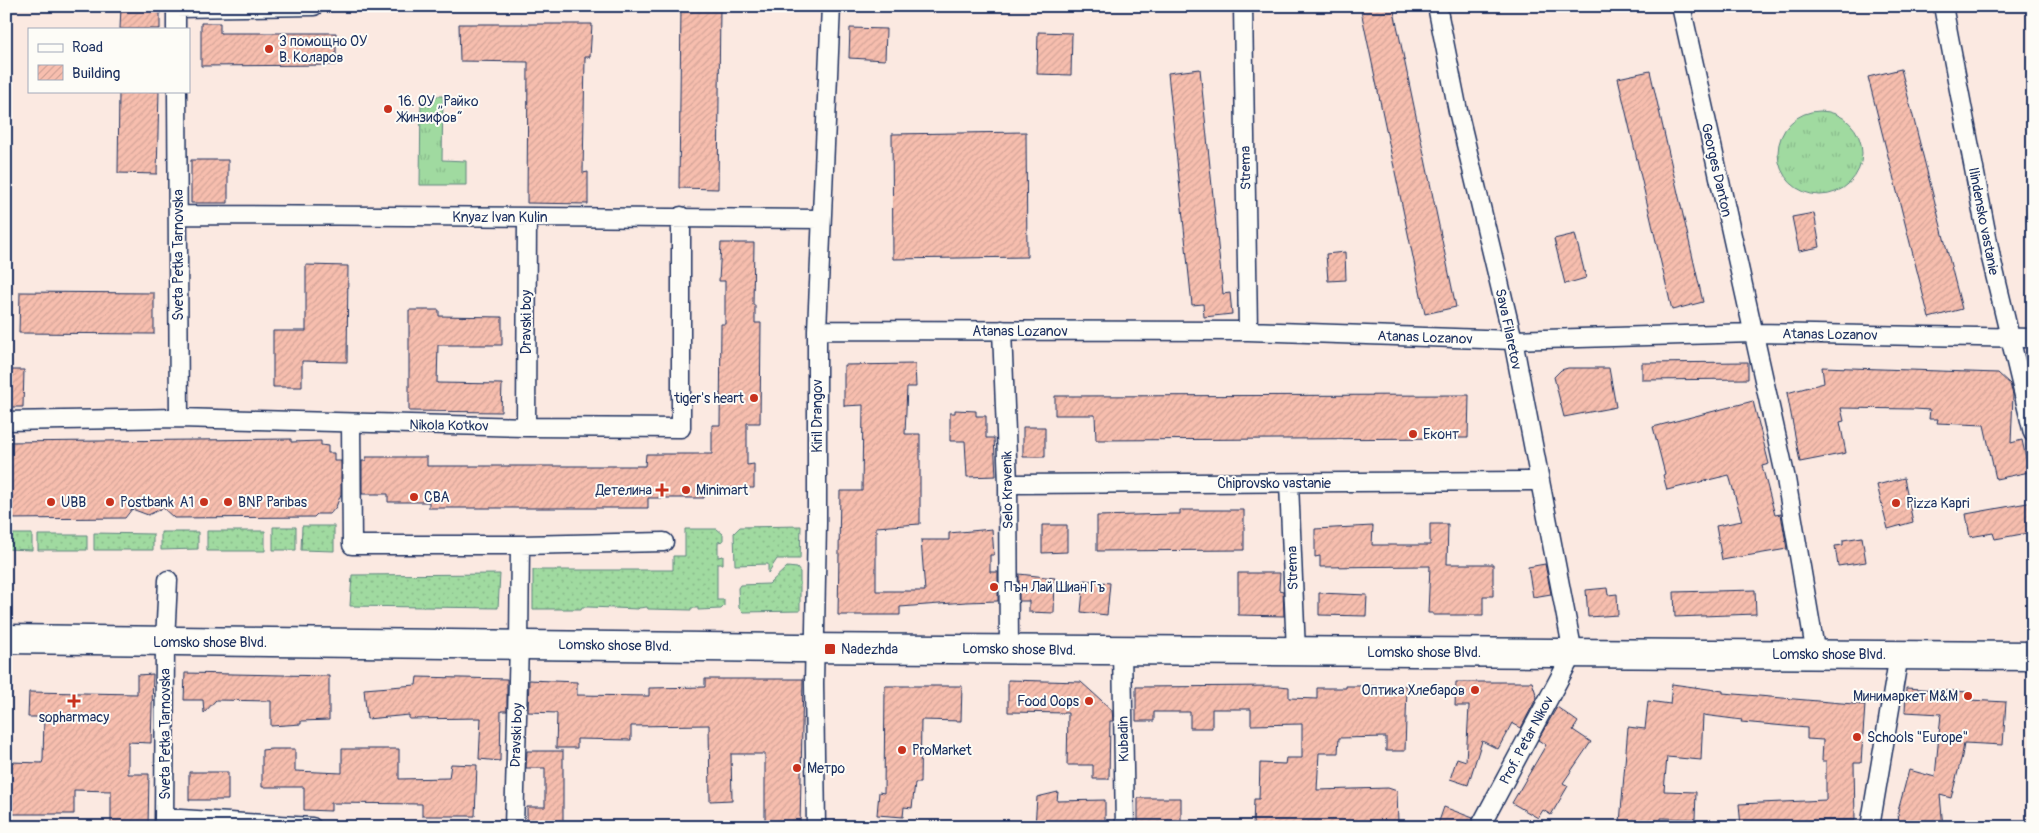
<svg xmlns="http://www.w3.org/2000/svg" width="2039" height="833" font-family="Pangolin,sans-serif">
	<style>
		.grass { fill: url(#grass-dots); stroke: #5e847f }
		.park { fill: url(#park-tufts); stroke: #5e847f }
		.building { fill: url(#building-hatch); stroke: #1b2f5e }
		.lines { fill: none; stroke-linecap: round; stroke-linejoin: round }
		.minor-casing { stroke: #1b2f5e; stroke-width: 21 }
		.primary-casing { stroke: #1b2f5e; stroke-width: 31 }
		.minor { stroke: #fdfcf7; stroke-width: 18 }
		.primary { stroke: #fdfcf7; stroke-width: 28 }
		.poi-dot { fill: #c8321e; stroke: #fdfcf7; stroke-width: 2 }
		.labels { text-anchor: middle; stroke-width: 4; stroke-linejoin: round; paint-order: stroke }
		.poi-label { font-size: 14px; fill: #1b2f5e; stroke: #fdfcf7; text-anchor: start }
		.street-label { font-size: 14px; fill: #1b2f5e; stroke: #fdfcf7 }
	</style>
	<defs>
		<pattern id="grass-dots" width="8" height="8" patternUnits="userSpaceOnUse" patternTransform="scale(1.25)"><rect width="8" height="8" fill="#a0daa0"/><path d="M2 2h.1M6 6h.1" fill="none" stroke="#89bb8c" stroke-width="1.8" stroke-linecap="round"/></pattern>
		<pattern id="park-tufts" width="24" height="20" patternUnits="userSpaceOnUse" patternTransform="scale(1.25)"><rect width="24" height="20" fill="#a0daa0"/><path d="M3 7l-1-3M5 7V3M7 7l1-3M15 17l-1-3M17 17v-4M19 17l1-3" fill="none" stroke="#89bb8c"/></pattern>
		<pattern id="building-hatch" width="6" height="6" patternUnits="userSpaceOnUse" patternTransform="scale(1.25)"><rect width="6" height="6" fill="#f7beae"/><path d="M-1 1l2-2M0 6l6-6M5 7l2-2" fill="none" stroke="#d3a498"/></pattern>
	</defs>
	<rect width="100%" height="100%" fill="#fbe9e1"/>
	<filter id="ink" filterUnits="userSpaceOnUse"><feTurbulence type="fractalNoise" baseFrequency=".02" numOctaves="2"/><feDisplacementMap in="SourceGraphic" scale="10" xChannelSelector="R" yChannelSelector="G"/><feConvolveMatrix kernelMatrix="1 2 1 2 8 2 1 2 1" color-interpolation-filters="sRGB"/></filter>
	<g filter="url(#ink)">
		<!-- grass -->
		<path class="grass" d="M302 526H334V551L301 550Z
			M801 526 800 559H777L768 573V564L735 565 734 533 740 527Z
			M273 527H296V550H273Z
			M685 529H717L723 534V541L718 542V557L723 556V564H717V600H724V606L721 609 698 610V608H691V610L648 609 647 607 639 608 638 609 589 607H582L581 609H533V570H673V556H685Z
			M207 531H265V551H207Z
			M161 532H198V549L161 550Z
			M94 533 153 534V550H94Z
			M6 534H32V550L6 549Z
			M38 535H87V550H38Z
			M787 567 797 568 800 572V611L743 612 739 608 738 588 740 585 769 584Z
			M500 574 498 608 350 606 352 575Z"/>
		<!-- park -->
		<path class="park" d="M421 96H443L442 160 466 161V185H420Z
			M1778 153a42 42 0 1 1 84 0a42 42 0 1 1-84 0Z"/>
		<!-- building -->
		<path class="building" d="M121 6H160V29H120Z
			M681 6H720L718 189 679 188Z
			M1360 6H1393L1456 307 1425 314Z
			M201 23H220V33H336V65L201 66Z
			M459 24H592L590 57H585L583 173 588 172V204L527 203 528 62 460 61Z
			M850 28 886 29 885 60 849 58Z
			M1038 32 1072 33 1071 75 1037 74Z
			M1200 69 1223 294 1230 293 1232 314 1204 317 1203 304 1192 305 1168 73Z
			M1901 69 1962 309 1929 318 1868 77Z
			M1650 71 1703 302 1672 310 1618 78Z
			M119 91H159L157 174 118 173Z
			M1026 132 1027 257 893 259 892 134Z
			M191 160H228V203H191Z
			M1814 213 1820 247 1799 251 1792 217Z
			M1575 234 1586 278 1565 284 1554 239Z
			M721 243H754L753 305H755V323H761L760 423H747V465L754 464V488H726L727 491H704V498H648V508H429V502H388V494H362V461H366V457H427V466H645L646 454H712V425H720L721 324H725V281H719Z
			M1345 252 1346 280 1328 281 1326 254Z
			M306 265 348 266 347 362 302 361V387H273V331H306Z
			M20 292 154 293V334L19 333Z
			M409 310H439V316L502 317V345H438L437 383 502 384 501 412 409 411Z
			M1748 362V379L1642 380V363Z
			M915 364 916 387H907L905 434H920V524L876 527V591H925L921 540H949V533L992 529 994 555H990V572H998V601L966 602 900 607V615H838L840 491H862L863 405 844 406V365Z
			M1822 367 1998 373 2010 384 2013 395 2011 443 2022 440 2029 472 1996 479 1984 425 1937 423 1938 419H1929L1930 410 1914 409 1841 408 1844 421 1840 422 1846 453 1800 462 1787 393 1824 383Z
			M1568 368H1609L1616 407 1564 417 1554 377 1561 370Z
			M6 370H24L23 407H6Z
			M1469 395 1468 438 1096 440 1095 415H1055V396Z
			M1753 401 1769 464 1762 466 1775 515 1781 514 1787 549 1722 560 1716 526 1742 521 1729 475 1667 490 1663 475 1665 474 1653 427Z
			M955 410 976 411V416H986V438H994L996 476 967 477 965 441H950V413H955Z
			M1023 427H1045V457H1023Z
			M291 439V442L321 441V445L328 446V453H334V461H341V494L336 507 330 514H317L314 517 174 518 163 508 148 515 132 509 125 518 6 519V442Z
			M1904 478 1913 522 1888 529 1877 485Z
			M2033 502V532L1995 539 1993 533 1970 537 1966 514Z
			M1180 510H1244V550L1097 551V516L1173 514H1180Z
			M1430 524H1448L1447 564H1493V596H1483V615H1433V613H1428L1430 566 1320 567V556L1315 557V529L1373 526 1372 545H1430Z
			M1042 525H1067V552L1042 553Z
			M1862 537 1866 562 1838 566 1835 546 1843 545V540Z
			M1545 564 1551 594 1533 597 1528 567Z
			M1238 573H1280L1279 590 1283 591 1284 616 1238 615Z
			M1019 574 1055 578 1054 613 1029 612V601H1019Z
			M1084 580 1110 583 1107 615 1081 612Z
			M1607 588 1608 595 1617 594 1618 615 1588 617 1586 590Z
			M1755 590 1756 614 1675 617 1674 592Z
			M1319 593 1367 595 1366 616 1319 615Z
			M185 673 329 676V720L301 721V724L271 726V701L216 700 204 713 203 700H184Z
			M153 674 151 743 128 742V774H149L148 827H111V791L74 790V814H6V799H11V762L42 763 43 760 44 717H28L29 692 137 694V675Z
			M417 677 507 679V711H501L500 761 479 759 481 718 409 719V715L367 719 364 689 416 685Z
			M705 679H803L800 826 765 825V754H731L732 800 710 801 709 725 631 726V740L577 739V748H556L557 713 528 712 529 680 577 682V695L649 696V688L705 687Z
			M1008 680 1081 682 1112 710 1113 721H1110L1109 779H1093V765H1067L1068 713 1008 712Z
			M1456 682H1532L1537 697 1521 728 1512 723 1498 749 1482 741 1468 785 1450 779 1457 758 1466 761 1469 706H1455Z
			M1672 684 1723 691V693L1865 705 1861 763H1854L1855 820 1804 821V827H1741L1739 804 1826 800V761H1822L1823 740 1807 739V728L1741 722 1742 720 1703 715 1701 760 1667 757 1664 791 1696 792 1695 819 1661 818V826L1620 823 1628 727 1645 729 1648 701 1670 704Z
			M885 686H962L961 721 921 720 920 783H915L912 808 904 807 903 817 877 815 879 792 884 793Z
			M1280 686 1289 687V698L1317 699V688H1346V686H1407L1405 751H1386V737L1339 738 1338 753H1319L1317 790 1388 788 1397 791 1398 823 1253 827 1254 799H1259L1260 763 1285 764 1286 758H1302V724L1251 725V709H1212V728H1190V712H1154V721H1136V687Z
			M1906 688 1969 692V700L2006 702 2003 745 1964 743 1962 756 1951 798 1940 795 1943 827H1899L1898 811 1909 770 1935 777 1941 714 1905 712Z
			M1557 707 1578 722 1573 730 1591 742 1563 783 1568 786 1551 815 1543 810 1538 818 1512 803 1546 745 1538 740Z
			M271 749H295V771L342 773V749H399V779L449 778 451 764 477 765 475 816H422V804L331 803V811L304 810V787H262V750Z
			M527 751H563V827H527V807H545V768H526Z
			M189 772H228V800H189Z
			M1058 792 1057 801 1105 800V827H1035L1037 797Z
			M1138 798H1181V826H1138Z
			M1444 807 1473 818 1469 827H1437Z"/>
		<g class="lines">
			<!-- minor casing -->
			<g class="minor-casing">
				<path id="minor" d="M176 6V29
					M1243 6 1248 331
					M1437 6 1458 111 1513 340 1573 653 1480 827
					M1681 6 1786 479 1816 655
					M1943 6 1991 258 2033 433
					M176 8 314 6
					M177 91 179 418
					M179 215C393 216 607 216 821 219
					M817 330 1248 331 1513 340 1753 333 2033 338
					M1002 330 1008 484 1009 650
					M6 421 179 418 526 427 681 428V216
					M351 423 352 545H520L664 542
					M526 427 527 217
					M1289 483 1296 652
					M1008 484 1540 481
					M1122 650 1125 827
					M164 818 312 827
					M164 827 165 641 168 580
					M514 827 519 644 520 545
					M816 827 814 683 817 523V330L831 6
					M1870 827 1899 655"/>
			</g>
			<!-- primary casing -->
			<g class="primary-casing">
				<path id="primary" d="M6 639 797 648 2033 656"/>
			</g>
			<!-- minor -->
			<use href="#minor" class="minor"/>
			<!-- primary -->
			<use href="#primary" class="primary"/>
		</g>
	</g>
	<!-- markers -->
	<g class="poi-dot">
		<circle cx="269" cy="49" r="5"/>
		<circle cx="388" cy="109" r="5"/>
		<circle cx="754" cy="398" r="5"/>
		<circle cx="1413" cy="434" r="5"/>
		<path d="M659.5 482.5h5v5h5v5h-5v5h-5v-5h-5v-5h5z"/>
		<circle cx="686" cy="490" r="5"/>
		<circle cx="414" cy="497" r="5"/>
		<circle cx="51" cy="502" r="5"/>
		<circle cx="110" cy="502" r="5"/>
		<circle cx="204" cy="502" r="5"/>
		<circle cx="228" cy="502" r="5"/>
		<circle cx="1896" cy="503" r="5"/>
		<circle cx="994" cy="587" r="5"/>
		<rect x="824" y="643" width="12" height="12" rx="2.5"/>
		<circle cx="1475" cy="690" r="5"/>
		<circle cx="1968" cy="696" r="5"/>
		<path d="M71.5 693.5h5v5h5v5h-5v5h-5v-5h-5v-5h5z"/>
		<circle cx="1089" cy="701" r="5"/>
		<circle cx="1857" cy="737" r="5"/>
		<circle cx="902" cy="750" r="5"/>
		<circle cx="797" cy="768" r="5"/>
	</g>
	<g class="labels">
		<!-- poi labels -->
		<g class="poi-label">
			<text x="279" y="46">3 помощно ОУ<tspan x="279" dy="16">В. Коларов</tspan></text>
			<text x="398" y="106">16. ОУ „Райко<tspan x="398" dy="16">Жинзифов“</tspan></text>
			<text x="744" y="403" text-anchor="end">tiger's heart</text>
			<text x="1423" y="439">Еконт</text>
			<text x="652" y="495" text-anchor="end">Детелина</text>
			<text x="696" y="495">Minimart</text>
			<text x="424" y="502">CBA</text>
			<text x="61" y="507">UBB</text>
			<text x="120" y="507">Postbank</text>
			<text x="194" y="507" text-anchor="end">A1</text>
			<text x="238" y="507">BNP Paribas</text>
			<text x="1906" y="508">Pizza Kapri</text>
			<text x="1004" y="592">Пън Лай Шиан Гъ</text>
			<text x="841" y="654">Nadezhda</text>
			<text x="1465" y="695" text-anchor="end">Оптика Хлебаров</text>
			<text x="1958" y="701" text-anchor="end">Минимаркет М&amp;М</text>
			<text x="1079" y="706" text-anchor="end">Food Oops</text>
			<text x="74" y="722" text-anchor="middle">sopharmacy</text>
			<text x="1867" y="742">Schools "Europe"</text>
			<text x="912" y="755">ProMarket</text>
			<text x="807" y="773">Метро</text>
		</g>
		<!-- street labels -->
		<g class="street-label">
			<text transform="translate(1245 168) rotate(-91)" y="5">Strema</text>
			<text transform="translate(1717 170) rotate(77)" y="5">Georges Danton</text>
			<text x="500" y="222">Knyaz Ivan Kulin</text>
			<text transform="translate(1984 221) rotate(79)" y="5">Ilindensko vastanie</text>
			<text transform="translate(178 255) rotate(-90)" y="5">Sveta Petka Tarnovska</text>
			<text transform="translate(526 322) rotate(-90)" y="5">Dravski boy</text>
			<text transform="translate(1509 329) rotate(78)" y="5">Sava Filaretov</text>
			<text x="1020" y="336">Atanas Lozanov</text>
			<text transform="translate(1830 334) rotate(1)" y="5">Atanas Lozanov</text>
			<text transform="translate(1425 337) rotate(2)" y="5">Atanas Lozanov</text>
			<text transform="translate(817 416) rotate(-90)" y="5">Kiril Drangov</text>
			<text transform="translate(449 425) rotate(1)" y="5">Nikola Kotkov</text>
			<text x="1274" y="488">Chiprovsko vastanie</text>
			<text transform="translate(1007 490) rotate(-91)" y="5">Selo Kravenik</text>
			<text transform="translate(1292 568) rotate(-92)" y="5">Strema</text>
			<text x="210" y="647">Lomsko shose Blvd.</text>
			<text transform="translate(615 645) rotate(1)" y="5">Lomsko shose Blvd.</text>
			<text transform="translate(1019 649) rotate(1)" y="5">Lomsko shose Blvd.</text>
			<text x="1424" y="657">Lomsko shose Blvd.</text>
			<text x="1829" y="659">Lomsko shose Blvd.</text>
			<text transform="translate(165 734) rotate(-90)" y="5">Sveta Petka Tarnovska</text>
			<text transform="translate(516 735) rotate(-88)" y="5">Dravski boy</text>
			<text transform="translate(1123 739) rotate(-91)" y="5">Kubadin</text>
			<text transform="translate(1526 740) rotate(-62)" y="5">Prof. Petar Nikov</text>
		</g>
	</g>
	<!-- margin -->
	<rect width="2039" height="833" fill="none" stroke="#fdfcf7" stroke-width="25"/>
	<rect x="12" y="12" width="2014" height="808" fill="none" stroke="#1b2f5e" stroke-width="2" filter="url(#ink)"/>
	<!-- legend -->
	<rect x="28" y="28" width="162" height="65" fill="#fdfcf7" stroke="#a3aaba"/>
	<rect x="38" y="44" width="25" height="8" fill="#fdfcf7" stroke="#a3aaba"/>
	<text x="72" y="52" font-size="15" fill="#1b2f5e">Road</text>
	<rect x="38" y="65" width="25" height="15" fill="url(#building-hatch)" stroke="#a3aaba"/>
	<text x="72" y="78" font-size="15" fill="#1b2f5e">Building</text>
</svg>
